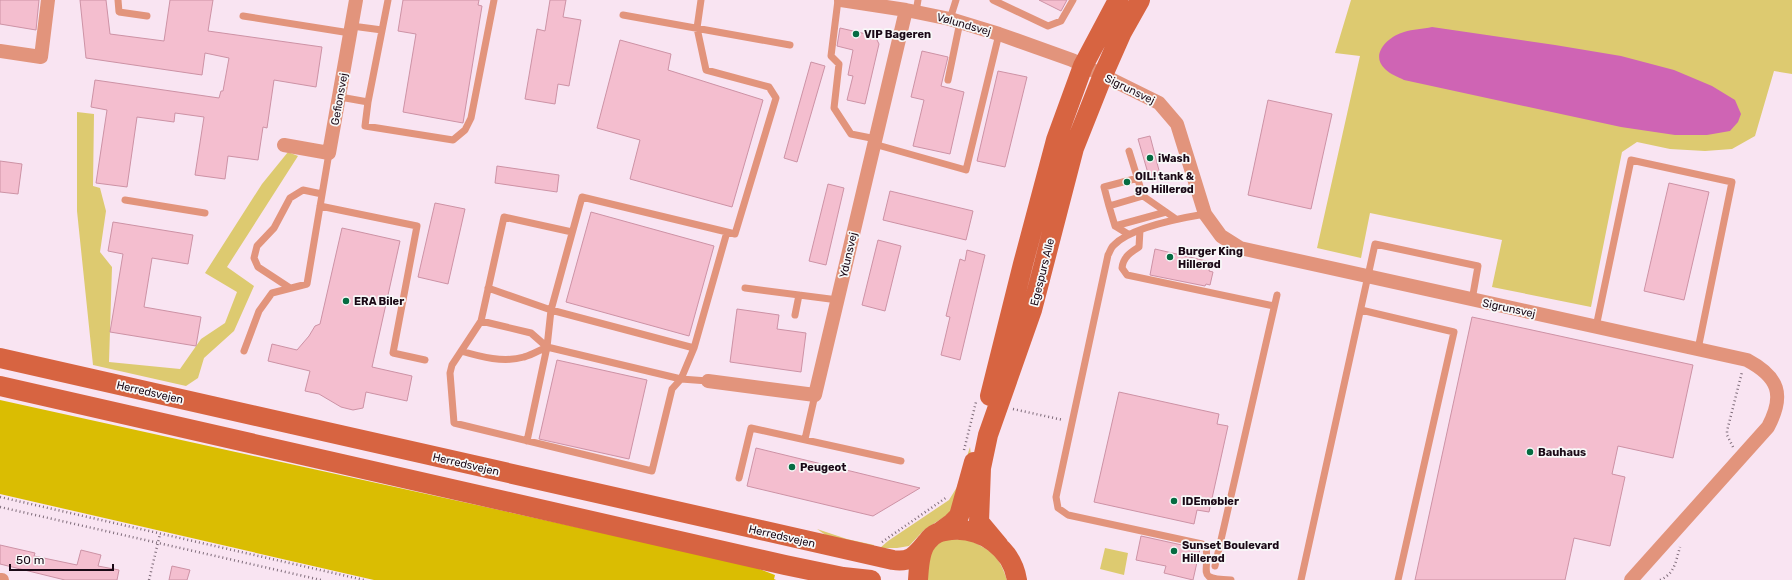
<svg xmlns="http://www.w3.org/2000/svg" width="1792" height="580" font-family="Rubik,sans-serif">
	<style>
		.green { fill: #ddca70 }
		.forest { fill: #dabd02 }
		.water { fill: #cf64b4 }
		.building { fill: #f4becf; stroke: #cd92a5 }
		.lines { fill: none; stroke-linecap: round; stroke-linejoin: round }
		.path { stroke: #7f6c7a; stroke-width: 2.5; stroke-dasharray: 1 3; stroke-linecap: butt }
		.lane { stroke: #e2947c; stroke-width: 7 }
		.street { stroke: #e2947c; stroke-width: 14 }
		.secondary { stroke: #d76441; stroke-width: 20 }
		.poi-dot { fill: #056c42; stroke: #f8f8f8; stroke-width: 1.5 }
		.labels { text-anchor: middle; stroke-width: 3.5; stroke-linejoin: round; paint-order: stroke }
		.street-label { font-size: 11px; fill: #1a0916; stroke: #f8f8f8 }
		.poi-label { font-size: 11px; font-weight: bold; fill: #1a0916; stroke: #f8f8f8; text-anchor: start }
	</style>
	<rect width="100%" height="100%" fill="#f9e4f2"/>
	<!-- green -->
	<path class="green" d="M1351 0H1792V74L1774 71 1755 136 1732 149 1705 151 1670 149 1637 142 1622 152 1591 307 1492 287 1502 240 1370 213 1361 258 1317 248 1360 56 1335 53Z
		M77 112 94 114 93 186 100 188 106 211 100 252 112 267 109 362 180 369 201 339 225 323 237 292 205 273 262 184 288 152 298 156 227 267 254 286 234 331 204 358 198 378 186 386 93 365 77 211Z
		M970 447 971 455 953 511 924 530 909 546 897 548H880L888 541 949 500 957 487Z
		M817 529 847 539 874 545V547L827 536Z
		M967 539C990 550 999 554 1007 580H925L930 551 943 540Z
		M1105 548 1128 553 1124 575 1100 569Z"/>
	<!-- forest -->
	<path class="forest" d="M0 400 749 565 775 575 774 579 776 580H374L0 494Z"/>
	<!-- water -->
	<path class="water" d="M1432 27 1555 45 1621 56 1674 70 1712 86 1735 100 1741 114 1738 122 1730 131 1707 135H1675L1621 127 1404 80C1398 77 1390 74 1385 69 1369 54 1389 36 1404 32 1413 29 1423 29 1432 27Z"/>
	<!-- building -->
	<path class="building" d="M0 0H39L36 30 0 24Z
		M80 0H106L110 34 164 41 170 0H213L208 31 322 47 316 87 274 80 267 128 263 127 258 160 228 156 225 179 195 175 204 117 175 113 174 122 137 117 127 187 96 183 107 110 91 107 95 80 219 98 221 91H223L229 58 205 53 202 75 86 58Z
		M403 0H479L478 5 482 6 463 123 403 112 416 34 398 31Z
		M550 0H566L563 17 581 20 569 86 558 84 555 104 525 99 537 29 545 31Z
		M1039 0H1067L1061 11Z
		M840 28 875 36 879 44 865 104 847 100 853 76 848 75 853 50 837 46Z
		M620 40 671 54 668 70 763 100 732 207 630 179 640 140 597 128Z
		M922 51 948 57 941 86 964 92 950 154 913 146 924 100 911 97Z
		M811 62 825 66 797 162 784 158Z
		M998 71 1027 77 1005 167 977 161Z
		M1268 100 1332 114 1311 209 1248 195Z
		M1150 136 1161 178 1150 180 1138 139Z
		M0 161 22 164 18 194 0 192Z
		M497 166 559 175 557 192 495 183Z
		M1669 183 1709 192 1684 300 1644 291Z
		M828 184 844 188 826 265 809 261Z
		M890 191 973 211 966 240 883 220Z
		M435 203 465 209 448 284 418 277Z
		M591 212 714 246 689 336 566 302Z
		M113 222 193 235 188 264 152 258 144 307 201 317 196 346 110 332 123 254 108 251Z
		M342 228 400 241 372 367 412 376 407 401 366 392 363 408 353 410 341 407 319 394 305 391 310 371 268 361 272 344 297 350 309 336 315 326 320 324Z
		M878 240 901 246 885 311 862 305Z
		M1155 249 1211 262 1209 271 1213 272 1210 285 1206 284 1205 286 1150 275Z
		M967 250 985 255 960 360 941 355 950 317 946 316 960 259 965 261Z
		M737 309 779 315 777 329 806 333 801 372 730 362Z
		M1472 317 1693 365 1673 458 1618 446 1612 474 1625 477 1610 546 1574 538 1565 580H1415Z
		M557 360 647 380 629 459 539 439Z
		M1119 392 1219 414 1217 424 1228 426 1209 512 1197 510 1194 524 1094 502Z
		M756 448 920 488 873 516 747 486Z
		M1141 536 1200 549 1193 580 1164 573 1166 566 1136 560Z
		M0 545 35 553 34 556 77 565 81 550 101 555 98 566 119 570 117 580H65L0 564Z
		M172 566 190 570 187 580H169Z"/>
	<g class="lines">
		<!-- path -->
		<path class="path" d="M1013 409 1063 420
			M1733 447 1727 435V431L1742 372
			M964 450 976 402
			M0 497 364 580
			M0 507 321 580
			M882 542 947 497
			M149 580 160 534
			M1660 580C1675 574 1676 560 1680 547"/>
		<!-- lane -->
		<path class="lane" d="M118 0 119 12 147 16
			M388 0 368 102 365 126 453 140 465 130 471 118 494 0
			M701 0 697 28 706 70 769 87 776 98 735 234 727 232 582 197 551 310 694 348 727 232
			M838 0 831 56 839 64 834 108 851 134 876 139
			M993 0 1048 26 1061 21 1073 0
			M916 12 918 0
			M623 15 790 45
			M243 16 350 33
			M950 19 956 0
			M352 26 382 30
			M948 80 960 22
			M340 97 368 102
			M874 144 966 170 999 34
			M1129 151 1143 196 1176 219
			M125 200 205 213
			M320 206 417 226 393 353 425 360
			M1109 206 1104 187 1138 178
			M1205 214C1181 218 1131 227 1114 245 1111 247 1110 252 1108 255L1056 497 1058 508 1068 515 1202 544 1206 548C1210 573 1195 579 1231 580
			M1115 226 1166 212
			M1140 230 1139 247C1131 252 1123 257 1122 268L1127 275 1274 306
			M1128 234 1115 226 1109 206 1143 196
			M290 288 258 267 254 258 257 246 274 228 290 198 303 190 322 194
			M488 288 551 310 547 347 527 441
			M745 288 838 300
			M1361 310 1454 332 1398 580
			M795 315 799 295
			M481 321 504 217 572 232
			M1596 327 1631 160 1732 182 1698 349
			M694 348 681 379 672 389 652 471 454 423 450 373 452 365 481 321 531 333 547 347 681 379 708 381
			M244 351 259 311 272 293 307 284 329 153
			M461 351C481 357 504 363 524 357 532 355 540 350 547 347
			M805 439 815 395
			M739 478 751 428 901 461
			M1215 566 1277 295
			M1301 580 1375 244 1478 266 1472 300"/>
		<!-- street -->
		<path class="street" d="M841 0 906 10 950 19 999 34 1072 60 1159 103 1177 124 1205 214 1221 236 1240 248 1747 360C1779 377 1785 395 1768 427L1631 580
			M0 51 41 57 48 0
			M284 145 329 153 356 0
			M708 381 815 395 906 10
			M0 580H2"/>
		<!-- secondary -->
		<path class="secondary" d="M0 358 893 560C910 563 916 555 926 543
			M0 386 785 565 843 577 871 580
			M990 396 1023 264 1056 140 1083 66 1118 0
			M941 531 952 523 959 516 974 462
			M999 546 979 522 981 468 988 435 1032 310 1074 148 1103 75 1122 32 1140 0
			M918 580C919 568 919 551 927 542 933 533 941 531 951 530 982 527 1012 549 1017 580"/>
	</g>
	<!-- markers -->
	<g class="poi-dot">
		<circle cx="856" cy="34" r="4"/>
		<circle cx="1150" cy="158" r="4"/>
		<circle cx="1127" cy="182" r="4"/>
		<circle cx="1170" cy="257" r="4"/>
		<circle cx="346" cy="301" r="4"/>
		<circle cx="1530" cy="452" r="4"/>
		<circle cx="792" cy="467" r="4"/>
		<circle cx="1174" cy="501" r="4"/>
		<circle cx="1174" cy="551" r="4"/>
	</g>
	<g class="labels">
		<!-- street labels -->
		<g class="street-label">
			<text transform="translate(964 24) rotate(16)" y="4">Vølundsvej</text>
			<text transform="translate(1130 89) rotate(26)" y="4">Sigrunsvej</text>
			<text transform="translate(339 99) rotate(-80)" y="4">Gefionsvej</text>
			<text transform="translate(848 255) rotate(-77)" y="4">Ydunsvej</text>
			<text transform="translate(1042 272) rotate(-76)" y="4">Egespurs Alle</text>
			<text transform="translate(1509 308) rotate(12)" y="4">Sigrunsvej</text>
			<text transform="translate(150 392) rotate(13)" y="4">Herredsvejen</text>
			<text transform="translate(466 464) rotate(13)" y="4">Herredsvejen</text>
			<text transform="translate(782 536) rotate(13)" y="4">Herredsvejen</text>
		</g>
		<!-- poi labels -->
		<g class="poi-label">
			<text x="864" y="38">VIP Bageren</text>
			<text x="1158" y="162">iWash</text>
			<text x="1135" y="180">OIL! tank &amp;<tspan x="1135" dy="13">go Hillerød</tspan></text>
			<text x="1178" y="255">Burger King<tspan x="1178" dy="13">Hillerød</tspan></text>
			<text x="354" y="305">ERA Biler</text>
			<text x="1538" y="456">Bauhaus</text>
			<text x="800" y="471">Peugeot</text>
			<text x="1182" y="505">IDEmøbler</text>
			<text x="1182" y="549">Sunset Boulevard<tspan x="1182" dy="13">Hillerød</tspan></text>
		</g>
	</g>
	<!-- scale -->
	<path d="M10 564v6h103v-6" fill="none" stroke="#1a0916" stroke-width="2"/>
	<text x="16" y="564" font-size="12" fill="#1a0916" stroke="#f8f8f8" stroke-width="3" paint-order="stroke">50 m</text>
</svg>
